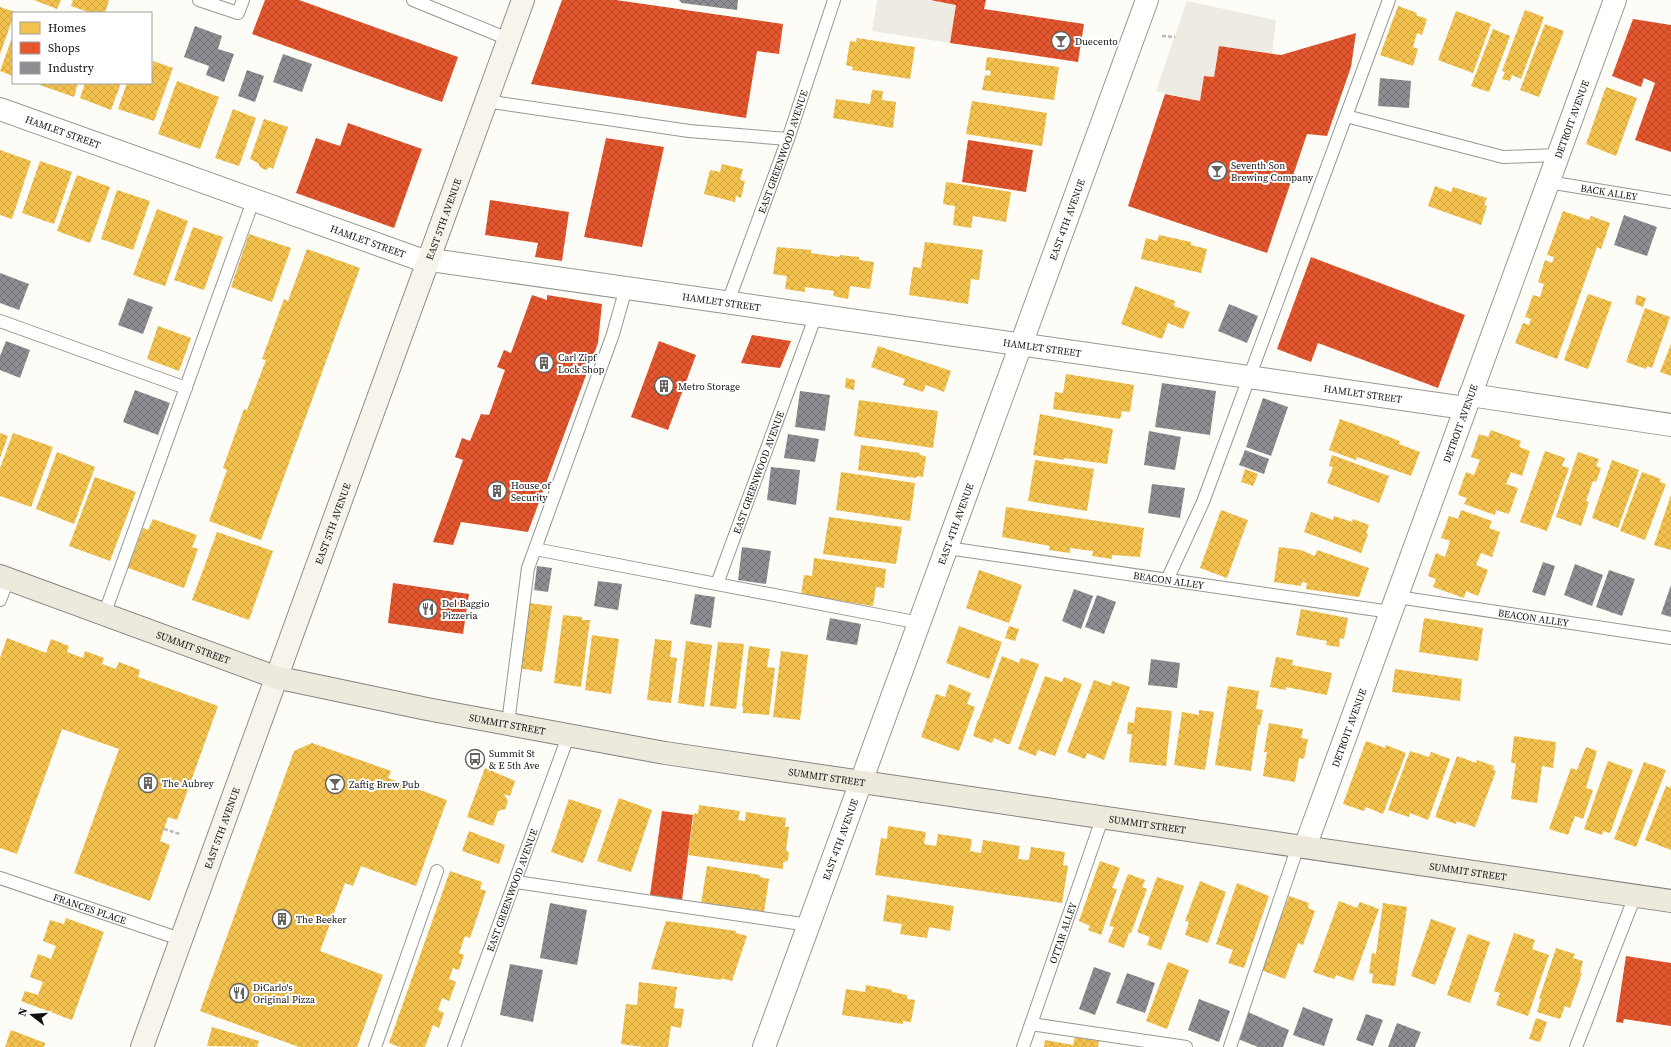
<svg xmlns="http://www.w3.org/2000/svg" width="1671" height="1047" font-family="'Source Serif 4',serif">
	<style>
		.plaza { fill: #edebe2 }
		.homes { fill: url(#homes-cross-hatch) }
		.shops { fill: url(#shops-cross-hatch) }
		.industry { fill: url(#industry-cross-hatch) }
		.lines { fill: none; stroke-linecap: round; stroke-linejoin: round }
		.service-casing { stroke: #979795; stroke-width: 14 }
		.minor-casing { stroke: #979795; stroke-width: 24 }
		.secondary-casing { stroke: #8e8d8b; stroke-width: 24 }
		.primary-casing { stroke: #858482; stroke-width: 24 }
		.path { stroke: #b9b9b8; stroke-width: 2.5; stroke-dasharray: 4 2; stroke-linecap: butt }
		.service { stroke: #fffffe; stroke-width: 12 }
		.minor { stroke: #fffffe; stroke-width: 22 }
		.secondary { stroke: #f6f4eb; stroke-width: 22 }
		.primary { stroke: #ede9dc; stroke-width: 22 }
		.labels { text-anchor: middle; stroke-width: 4; stroke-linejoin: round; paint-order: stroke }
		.poi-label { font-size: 10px; fill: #111; stroke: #fff; text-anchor: start }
		.street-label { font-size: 10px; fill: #111; stroke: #fff }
	</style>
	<defs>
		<pattern id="homes-cross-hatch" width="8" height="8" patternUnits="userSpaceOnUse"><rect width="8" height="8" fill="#f2c14e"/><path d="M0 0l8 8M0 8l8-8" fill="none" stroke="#cea543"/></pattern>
		<pattern id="shops-cross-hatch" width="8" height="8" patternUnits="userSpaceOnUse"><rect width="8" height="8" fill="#e4572e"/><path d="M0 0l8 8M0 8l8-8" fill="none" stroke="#b74726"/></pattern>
		<pattern id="industry-cross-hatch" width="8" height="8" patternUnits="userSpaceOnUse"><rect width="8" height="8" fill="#8d8d92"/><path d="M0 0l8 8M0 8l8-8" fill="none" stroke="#727276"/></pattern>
	</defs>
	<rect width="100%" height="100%" fill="#fdfcf7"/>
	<!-- plaza -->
	<path class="plaza" d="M877 0H925L956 5 950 43 872 31Z
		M1187 1 1276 20 1272 54 1219 46 1214 77 1204 76 1200 101 1156 91Z"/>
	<!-- homes -->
	<path class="homes" d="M34 0H61L57 9Z
		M73 0H109L105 13H91L71 6Z
		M1398 6 1417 13 1416 15 1427 19 1422 35 1417 33 1413 47 1418 49 1413 66 1380 55Z
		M0 7 15 12 0 54Z
		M1525 10 1544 17 1521 79 1512 75 1510 81 1502 79 1505 72 1502 71Z
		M1456 11 1491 24 1473 73 1438 60Z
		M1545 24 1564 31 1539 97 1520 90Z
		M1493 29 1510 36 1489 92 1471 86Z
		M13 35V76L0 71Z
		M857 38 915 47 910 79 852 70 853 67 846 65 850 41 856 42Z
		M987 57 1059 67 1054 100 982 90 985 75 990 76 991 71 985 70Z
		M153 61 173 68 154 121 118 109 127 83H151Z
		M177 81 219 97 200 149 158 134Z
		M41 83H78L74 97 40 85Z
		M85 83H121L111 110 80 98Z
		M1606 87 1637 98 1616 156 1586 144Z
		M872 90 883 91 882 100 896 102 893 128 833 118 836 99 870 104Z
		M972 101 1047 113 1042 146 966 134Z
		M233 109 256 118 239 166 215 158Z
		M264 119 288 127 273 169 270 167 266 170 260 167 258 163 250 159Z
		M0 150 31 161 12 219 0 215Z
		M40 161 72 172 54 224 22 213Z
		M722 164 743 169 740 180 745 181 741 198 736 196 735 202 704 194 710 170 720 172Z
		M77 175 110 187 90 243 57 231Z
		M946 182 1011 192 1006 222 973 216 971 228 953 225 955 206 943 204Z
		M1435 186 1451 192 1453 187 1487 198 1484 205 1487 206 1481 225 1428 206Z
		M117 190 150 201 133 250 101 239Z
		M157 209 188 221 165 286 133 275Z
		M1563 211 1589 220 1591 216 1610 223 1601 249 1597 247 1557 359 1515 343 1523 323 1529 325 1531 319 1525 317 1533 295 1540 297 1544 284 1538 282 1545 260 1552 263 1554 257 1547 255Z
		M193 227 223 237 204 290 174 280Z
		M249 234 291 248 272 302 231 287Z
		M1159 235 1191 242V245L1207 249 1201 273 1141 259 1146 238 1157 241Z
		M925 242 983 250 979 280 971 279 968 304 909 295 913 267 921 268Z
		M777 247 811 250V253L839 257 840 255 859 257V260L874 262 870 289 850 286 848 299 833 296 834 291 805 287V292L785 289 787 276 773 274Z
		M307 249 360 268 261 540 209 521 227 470 223 468 244 409 247 410 266 360 262 359 284 299 288 301Z
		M1135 286 1175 301 1174 306 1190 312 1183 329 1168 323 1162 339 1121 324Z
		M1588 294 1612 302 1588 369 1564 360Z
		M1637 295 1646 298 1643 307 1635 304Z
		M1645 308 1670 317 1652 368 1647 366 1646 369 1626 362Z
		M158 326 191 338 179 371 147 359Z
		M1671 344V376L1660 372Z
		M878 346 951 371 944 392 926 385 923 392 903 385 905 379 871 367Z
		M1066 374 1134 385 1130 412 1122 411 1120 419 1053 409 1055 392 1063 393Z
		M846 378 855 380 854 390 845 388Z
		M859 400 938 411 933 448 854 436Z
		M1040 414 1113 429 1107 464 1064 458V460L1033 455Z
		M1340 419 1400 441 1399 444 1420 452 1411 476 1357 457 1356 460 1329 450Z
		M1491 430 1521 441 1519 447 1530 451 1522 476 1511 472 1506 484 1518 488 1509 514 1496 510 1495 515 1464 504 1467 498 1458 495 1466 472 1474 475 1480 460 1471 457 1479 434 1488 437Z
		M0 433 8 436 0 458Z
		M13 433 53 447 31 507 0 496V468Z
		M861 445 920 453 919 455 926 456 923 477 917 476 916 478 858 470Z
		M1545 451 1565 458 1562 466 1569 468 1547 531 1520 522Z
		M57 452 95 467 74 524 36 509Z
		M1578 452 1599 459 1596 466 1601 468 1596 482 1593 481 1586 501 1589 502 1581 526 1556 517Z
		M1332 455 1389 476 1379 503 1327 483 1333 467 1329 466Z
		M1035 460 1094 469 1087 511 1028 501Z
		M1612 460 1639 470 1618 528 1592 518Z
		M1245 469 1258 474 1253 486 1241 482Z
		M841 472 915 483 910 521 836 510Z
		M1642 472 1661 479 1660 482 1666 484 1645 540 1620 531Z
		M95 477 136 492 110 561 69 546Z
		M1671 495V550L1654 545Z
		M1006 507 1144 528 1140 557 1112 555V559L1092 556 1093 551 1070 548V553L1049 550 1050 546 1002 537Z
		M1221 510 1248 520 1227 578 1200 568Z
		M1461 510 1492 521 1489 528 1500 532 1492 557 1481 553 1476 565 1488 570 1478 596 1466 591 1464 598 1433 587 1436 579 1428 576 1436 553 1445 557 1450 541 1441 538 1449 516 1458 519Z
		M1311 512 1333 520 1334 516 1352 522 1353 519 1369 525 1366 533 1368 534 1361 553 1304 532Z
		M829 517 902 527 896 564 823 554Z
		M153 519 197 535 192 547 198 549 184 588 128 568 143 528 148 530Z
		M217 532 273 551 249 620 192 600Z
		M1279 547 1301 550 1315 556 1317 550 1369 568 1359 597 1306 589 1307 583 1302 582 1301 586 1274 582Z
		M814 558 886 569 884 588 876 587 873 606 801 595 804 575 812 576Z
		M979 570 1022 585 1009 623 966 608Z
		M529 603 552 606 542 672 519 668Z
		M1301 609 1348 618 1344 639 1340 638 1339 647 1326 645 1327 641 1296 635Z
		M563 615 582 617V620H590L581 687 554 683Z
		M1424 618 1483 628 1478 661 1419 652Z
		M959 626 1002 642 989 679 946 663Z
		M1009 626 1019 629 1015 641 1005 638Z
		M592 635 619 639 611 694 585 690Z
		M7 638 46 653 51 639 69 646 67 652 83 658 85 651 104 658 102 664 116 669 119 662 140 670 138 677 218 706 177 820 168 817 160 841 170 845 150 901 74 873 119 749 62 729 17 854 0 848V658Z
		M655 639 672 641 670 657 677 658 671 703 647 700Z
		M686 641 712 645 704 707 678 703Z
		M718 642 744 644 736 709 710 706Z
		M749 646 770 649 767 667 775 668 769 715 743 713V706H742Z
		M781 651 808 655 800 720 773 717Z
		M1002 656 1019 663 1021 658 1039 664 1010 744H1007L994 738 992 743 973 736 978 719H979Z
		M1276 657 1293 660 1292 665 1332 673 1327 695 1291 688 1286 687V690L1270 687Z
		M1395 669 1462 679 1460 701 1392 692Z
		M1045 676 1062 682 1064 677 1082 684 1055 756 1038 750 1036 756 1018 749Z
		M1094 680 1111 686 1112 681 1130 687 1104 760 1087 753 1085 759 1067 752Z
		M949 684 971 693 967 704 975 707 959 751 921 737 936 694 945 697Z
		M1228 686 1259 691 1256 709 1263 710 1260 725H1258L1251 771 1215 765Z
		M1136 707 1172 711 1166 766 1129 762 1132 734H1127L1128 722 1134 723Z
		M1199 710 1214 712 1205 770 1174 765 1182 712 1199 715Z
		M1269 723 1303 729 1301 738 1308 739 1304 759 1299 758 1295 782 1263 776 1267 752H1264Z
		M1514 736 1556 742 1553 768 1542 766 1537 803 1511 799 1516 763H1511Z
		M1366 741 1385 748 1386 745 1406 753 1383 814 1366 807 1364 811 1343 804Z
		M312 743 391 771 388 778 447 800 416 886 361 866 353 886 345 883 320 951 383 975 357 1047H299L200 1011 294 751Z
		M1586 747 1597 751 1586 788 1593 790 1583 819 1575 816 1568 835 1549 829 1571 768 1577 770Z
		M1410 751 1429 757 1431 752 1450 759 1428 820 1410 813 1409 817 1388 810Z
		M1457 756 1476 763 1477 760 1494 766 1493 770 1496 771 1475 827 1457 821 1456 824 1435 817Z
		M1608 761 1633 770 1610 833 1603 831 1602 835 1584 829Z
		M1644 762 1666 770 1636 847 1614 839Z
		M485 768 515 781 510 796 504 794 508 801 505 809 498 811 493 826 467 817Z
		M1671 785V850L1645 840 1666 786 1670 788Z
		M619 798 652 810 631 872 597 861Z
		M569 799 602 810 583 863 551 852Z
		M699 805 740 811 738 820 745 821 746 812 786 818 785 827H789L786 850 789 853 788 860 783 863V869L688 855 694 813 698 814Z
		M888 826 926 832 924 844 936 846 938 834 972 839 970 851 981 853 983 840 1020 846 1018 859 1029 860 1031 847 1065 852 1063 865 1068 866 1062 903 875 875 881 838 887 839Z
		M469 831 505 845 499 864 462 851Z
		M1100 861 1120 868 1112 888 1117 889 1101 935 1088 930 1090 926 1079 921Z
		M707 866 760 875V877L769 879 764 912 755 910 754 913 701 904Z
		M450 871 482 882 480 889 486 891 470 938 465 936 459 953 464 955 459 970 453 968 449 979 456 982 449 1001 442 998 438 1010 444 1013 439 1028 433 1025 425 1047H400L389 1043Z
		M1128 874 1145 880 1142 887 1147 889 1131 933H1129L1124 948 1108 942 1114 927 1109 926Z
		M1157 877 1184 886 1161 950 1147 945 1150 937 1137 932Z
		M1200 881 1226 892 1208 943 1185 935 1189 922 1185 921Z
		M1237 883 1269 896 1244 968 1228 963 1233 950 1216 944Z
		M887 895 954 906 950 931 929 927 927 938 900 934 902 924 883 921Z
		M1289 896 1309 903 1308 908 1315 911 1303 945 1298 943 1285 979 1261 970Z
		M1339 901 1357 908 1360 902 1379 909 1353 981 1336 975 1334 979 1313 972Z
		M1383 903 1407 907 1395 986 1372 983 1373 974 1369 973 1372 953 1376 954Z
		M66 918 104 932 72 1020 21 1001 25 991 38 995 43 982 30 977 38 954 51 959 56 946 43 941 50 920 64 924Z
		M1431 919 1456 928 1435 985 1411 976Z
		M666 921 736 931V933L747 936 732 981 721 978V980L651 969Z
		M1514 933 1535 940 1532 949 1549 955 1528 1016 1496 1005 1500 993 1494 991Z
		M1468 934 1490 942 1470 1003 1447 995Z
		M1556 948 1575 954 1573 958 1583 961 1580 973H1582L1570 1008 1565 1006 1560 1019 1537 1012 1541 999H1539Z
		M1168 962 1189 970 1167 1029 1146 1021Z
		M639 982 677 987 674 1008 684 1009 681 1028 671 1026 668 1047H643L621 1044 626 1004 637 1005Z
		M866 985 892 990V992L907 995V999L915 1000 911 1022 903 1021V1024L842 1015 846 989 865 992Z
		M1536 1018 1547 1022 1540 1042 1529 1039Z
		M212 1027 259 1041 257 1047 207 1046Z
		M11 1030 45 1043 44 1047H5Z
		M1075 1037 1099 1041 1098 1047H1044L1045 1040 1073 1045Z"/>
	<!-- shops -->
	<path class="shops" d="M265 0H299L458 57 442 102 252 34Z
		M562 0H616L783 24 779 54 757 51 746 118 531 84Z
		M930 0H986L984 9 1084 24 1078 62 950 43 956 5Z
		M1633 19 1671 25V152L1635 140 1655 83 1644 78 1641 87 1612 76Z
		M1356 33 1351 67 1327 136 1307 134 1267 253 1128 206 1165 94 1200 101 1204 76 1214 77 1219 46 1281 55Z
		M348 123 422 149 394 228 296 193 316 138 340 146Z
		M606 138 664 147 642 247 584 237Z
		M968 140 1033 150 1026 192 962 182Z
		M490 200 569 212 562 261 535 257 538 243 485 235Z
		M1311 257 1465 315 1438 388 1318 343 1311 362 1277 349Z
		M532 295 547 300V295L602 304 598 343 528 532 461 522 453 545 433 542 463 460 455 457 462 438 470 441 481 414 489 415 505 370 497 367 504 350 511 353Z
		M752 335 791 341 780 368 741 363Z
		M659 341 696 355 668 430 631 417Z
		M393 583 469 594 463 634 388 623Z
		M662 811 693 815 682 900 650 895Z
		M1626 956 1671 963V1026L1624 1019 1623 1023 1616 1022Z"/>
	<!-- industry -->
	<path class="industry" d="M679 0H738L737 10 682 3Z
		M195 26 222 36 218 49 234 54 224 82 206 75 209 66 184 57Z
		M283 54 312 64 302 92 273 82Z
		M247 70 264 76 255 102 238 96Z
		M1380 78 1411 81 1409 108 1378 106Z
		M1624 215 1657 227 1647 256 1614 245Z
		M0 273 29 284 19 310 0 303Z
		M128 298 153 307 143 334 118 325Z
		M1229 304 1258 316 1247 343 1218 331Z
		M6 341 30 350 20 378 0 370V356Z
		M1162 383 1216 391 1210 435 1155 427Z
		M135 390 170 403 158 435 123 422Z
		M800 391 830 395 825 431 795 427Z
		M1263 398 1288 407 1271 456 1246 447Z
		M1149 431 1181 437 1175 470 1144 465Z
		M788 434 819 439 815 462 784 458Z
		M1245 450 1269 459 1264 474 1239 465Z
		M771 467 800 470 796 505 767 500Z
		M1152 484 1185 488 1180 518 1148 513Z
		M742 547 771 551 766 584 738 580Z
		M1543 562 1555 566 1545 596 1532 592Z
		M1575 564 1603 575 1592 606 1564 595Z
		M537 566 552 568 548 592 534 590Z
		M1609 570 1635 579 1622 616 1596 607Z
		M598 581 622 584 618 610 594 606Z
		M1671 585V617L1661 614Z
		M1074 589 1093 596 1081 629 1062 621Z
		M695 594 715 597 711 628 690 624Z
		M1097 595 1116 602 1104 634 1085 627Z
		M830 618 861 624 857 645 826 640Z
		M1151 659 1180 663 1177 688 1148 685Z
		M550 903 587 910 577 965 540 958Z
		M510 964 543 970 533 1022 500 1015Z
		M1094 967 1111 973 1095 1015 1079 1009Z
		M1127 973 1155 983 1145 1013 1116 1003Z
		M1199 999 1230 1011 1219 1042 1188 1030Z
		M1303 1007 1333 1019 1324 1046 1293 1035Z
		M1248 1012 1289 1030 1283 1047H1258L1238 1039Z
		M1366 1014 1383 1020 1373 1046 1356 1040Z
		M1397 1023 1421 1032 1415 1047H1388Z"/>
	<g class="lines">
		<!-- service casing -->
		<g class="service-casing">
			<g id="service">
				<path d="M199 0 238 13 243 0"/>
				<path d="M413 0 508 39"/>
				<path d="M485 101 689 131 788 139"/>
				<path d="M1346 116 1503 157 1558 155"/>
				<path id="s1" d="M1548 182 1671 202"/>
				<path d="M626 288 613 334 535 549 920 623"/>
				<path id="s2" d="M728 302 788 139 834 0"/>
				<path d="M0 321 186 388"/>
				<path id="s3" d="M947 548 1391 612"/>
				<path d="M1167 580 1203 502 1389 0"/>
				<path id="s4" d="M717 584 816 315"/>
				<path id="s5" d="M1397 597 1671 638"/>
				<path d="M0 600 8 579"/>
				<path d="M104 615 253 201"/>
				<path d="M508 723 528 568 535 549"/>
				<path id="s6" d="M0 878 180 939"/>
				<path d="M516 882 809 925"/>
				<path d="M1031 1024 1186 1047"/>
				<path d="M375 1047 437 871"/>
				<path id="s7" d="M454 1047 569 734"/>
				<path id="s8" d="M1023 1047 1102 819"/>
				<path d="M1230 1047 1298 846"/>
				<path d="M1576 1047 1635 896"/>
			</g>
		</g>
		<!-- minor casing -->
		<g class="minor-casing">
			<g id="minor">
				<path id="s9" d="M0 109 427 262 438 261 466 265 1465 408"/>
				<path d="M1470 395 1671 425"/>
				<path id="s10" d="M1305 847 1615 0"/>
				<path id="s11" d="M764 1047 1147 0"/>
			</g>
		</g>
		<!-- secondary casing -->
		<g class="secondary-casing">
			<g id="secondary">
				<path id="s12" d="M142 1047 523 0"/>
			</g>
		</g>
		<!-- primary casing -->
		<g class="primary-casing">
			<g id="primary">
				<path id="s13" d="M0 576 275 677 427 709 665 753 1671 901"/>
			</g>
		</g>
		<!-- path -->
		<path class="path" d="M1162 36 1175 37
			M164 829 180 834"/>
		<!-- service -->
		<use href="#service" class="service"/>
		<!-- minor -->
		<use href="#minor" class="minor"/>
		<!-- secondary -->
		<use href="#secondary" class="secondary"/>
		<!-- primary -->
		<use href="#primary" class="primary"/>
	</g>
	<!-- icons -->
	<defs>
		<g id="bar-ring" transform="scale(1)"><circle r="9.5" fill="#fff" stroke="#646362" stroke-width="1.5"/><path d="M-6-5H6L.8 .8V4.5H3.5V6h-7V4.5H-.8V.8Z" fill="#646362"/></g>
		<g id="building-ring" transform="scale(1)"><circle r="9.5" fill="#fff" stroke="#646362" stroke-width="1.5"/><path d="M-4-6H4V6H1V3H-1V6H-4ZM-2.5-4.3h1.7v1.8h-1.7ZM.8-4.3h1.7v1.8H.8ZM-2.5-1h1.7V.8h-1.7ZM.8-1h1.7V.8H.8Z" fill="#646362"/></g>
		<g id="restaurant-ring" transform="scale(1)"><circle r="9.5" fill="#fff" stroke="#646362" stroke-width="1.5"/><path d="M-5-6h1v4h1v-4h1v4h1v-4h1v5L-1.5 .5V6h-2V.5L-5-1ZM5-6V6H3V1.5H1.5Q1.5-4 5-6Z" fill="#646362"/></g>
		<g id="bus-ring" transform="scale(1)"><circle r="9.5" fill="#fff" stroke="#646362" stroke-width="1.5"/><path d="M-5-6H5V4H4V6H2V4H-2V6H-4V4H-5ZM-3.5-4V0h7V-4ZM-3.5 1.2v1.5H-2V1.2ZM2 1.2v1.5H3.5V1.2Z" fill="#646362"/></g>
	</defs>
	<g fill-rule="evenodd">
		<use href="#bar-ring" x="1061" y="41"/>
		<use href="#bar-ring" x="1217" y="171"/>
		<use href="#building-ring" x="544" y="363"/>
		<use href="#building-ring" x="664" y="386"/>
		<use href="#building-ring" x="497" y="491"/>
		<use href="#restaurant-ring" x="428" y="609"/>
		<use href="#bus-ring" x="475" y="759"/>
		<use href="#building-ring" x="148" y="783"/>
		<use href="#bar-ring" x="335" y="784"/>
		<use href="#building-ring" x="282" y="919"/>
		<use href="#restaurant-ring" x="239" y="993"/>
	</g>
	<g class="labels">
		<!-- poi labels -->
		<g class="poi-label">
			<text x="1075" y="45">Duecento</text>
			<text x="1231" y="169">Seventh Son<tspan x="1231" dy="12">Brewing Company</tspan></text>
			<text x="558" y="361">Carl Zipf<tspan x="558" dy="12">Lock Shop</tspan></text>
			<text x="678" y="390">Metro Storage</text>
			<text x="511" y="489">House of<tspan x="511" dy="12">Security</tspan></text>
			<text x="442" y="607">Del Baggio<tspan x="442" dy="12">Pizzeria</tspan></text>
			<text x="489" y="757">Summit St<tspan x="489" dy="12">&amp; E 5th Ave</tspan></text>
			<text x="162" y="787">The Aubrey</text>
			<text x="349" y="788">Zaftig Brew Pub</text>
			<text x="296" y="923">The Beeker</text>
			<text x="253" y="991">DiCarlo's<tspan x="253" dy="12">Original Pizza</tspan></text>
		</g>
		<!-- street labels -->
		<g class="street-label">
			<text dy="4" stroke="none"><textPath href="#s10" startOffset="775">DETROIT AVENUE</textPath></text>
			<text dy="4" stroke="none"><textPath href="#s9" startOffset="67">HAMLET STREET</textPath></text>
			<text dy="4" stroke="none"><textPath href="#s2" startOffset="160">EAST GREENWOOD AVENUE</textPath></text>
			<text dy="4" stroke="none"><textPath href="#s1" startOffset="62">BACK ALLEY</textPath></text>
			<text dy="4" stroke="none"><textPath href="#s12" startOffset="881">EAST 5TH AVENUE</textPath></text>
			<text dy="4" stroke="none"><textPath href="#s11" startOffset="881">EAST 4TH AVENUE</textPath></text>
			<text dy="4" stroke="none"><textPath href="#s9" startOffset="391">HAMLET STREET</textPath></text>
			<text dy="4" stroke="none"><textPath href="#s9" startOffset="751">HAMLET STREET</textPath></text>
			<text dy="4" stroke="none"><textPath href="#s9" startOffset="1075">HAMLET STREET</textPath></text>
			<text dy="4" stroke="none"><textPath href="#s9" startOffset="1399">HAMLET STREET</textPath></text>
			<text dy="4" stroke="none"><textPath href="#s10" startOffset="451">DETROIT AVENUE</textPath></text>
			<text dy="4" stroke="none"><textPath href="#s4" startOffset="119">EAST GREENWOOD AVENUE</textPath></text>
			<text dy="4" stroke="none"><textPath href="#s12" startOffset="557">EAST 5TH AVENUE</textPath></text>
			<text dy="4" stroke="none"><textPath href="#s11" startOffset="557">EAST 4TH AVENUE</textPath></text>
			<text dy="4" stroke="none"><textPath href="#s3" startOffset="224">BEACON ALLEY</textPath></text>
			<text dy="4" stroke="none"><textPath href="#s5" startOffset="138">BEACON ALLEY</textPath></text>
			<text dy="4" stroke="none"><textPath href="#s13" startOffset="206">SUMMIT STREET</textPath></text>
			<text dy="4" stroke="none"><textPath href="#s13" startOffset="530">SUMMIT STREET</textPath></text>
			<text dy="4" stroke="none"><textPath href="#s10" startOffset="127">DETROIT AVENUE</textPath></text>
			<text dy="4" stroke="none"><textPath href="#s13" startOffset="854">SUMMIT STREET</textPath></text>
			<text dy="4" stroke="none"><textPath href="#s13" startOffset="1178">SUMMIT STREET</textPath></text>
			<text dy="4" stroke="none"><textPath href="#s12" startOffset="233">EAST 5TH AVENUE</textPath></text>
			<text dy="4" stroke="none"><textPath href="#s11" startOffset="221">EAST 4TH AVENUE</textPath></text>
			<text dy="4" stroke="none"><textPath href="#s13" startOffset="1502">SUMMIT STREET</textPath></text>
			<text dy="4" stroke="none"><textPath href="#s7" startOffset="167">EAST GREENWOOD AVENUE</textPath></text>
			<text dy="4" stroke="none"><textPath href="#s6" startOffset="95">FRANCES PLACE</textPath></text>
			<text dy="4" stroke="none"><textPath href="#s8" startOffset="121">OTTAR ALLEY</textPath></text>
		</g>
	</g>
	<!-- legend -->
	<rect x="12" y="12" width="140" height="72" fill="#ffffff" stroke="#a0a0a0"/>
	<rect x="20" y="22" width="20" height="12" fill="#f2c14e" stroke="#a0a0a0"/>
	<text x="48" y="32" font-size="12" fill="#111111">Homes</text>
	<rect x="20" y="42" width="20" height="12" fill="#e4572e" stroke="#a0a0a0"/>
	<text x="48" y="52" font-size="12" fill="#111111">Shops</text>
	<rect x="20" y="62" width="20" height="12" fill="#8d8d92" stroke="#a0a0a0"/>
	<text x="48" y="72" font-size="12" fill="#111111">Industry</text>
	<!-- north arrow -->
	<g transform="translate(32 1015) rotate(287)" stroke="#ffffff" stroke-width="3" paint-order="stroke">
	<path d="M0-3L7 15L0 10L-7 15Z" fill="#111111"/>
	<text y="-6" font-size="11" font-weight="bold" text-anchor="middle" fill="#111111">N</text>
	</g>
</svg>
